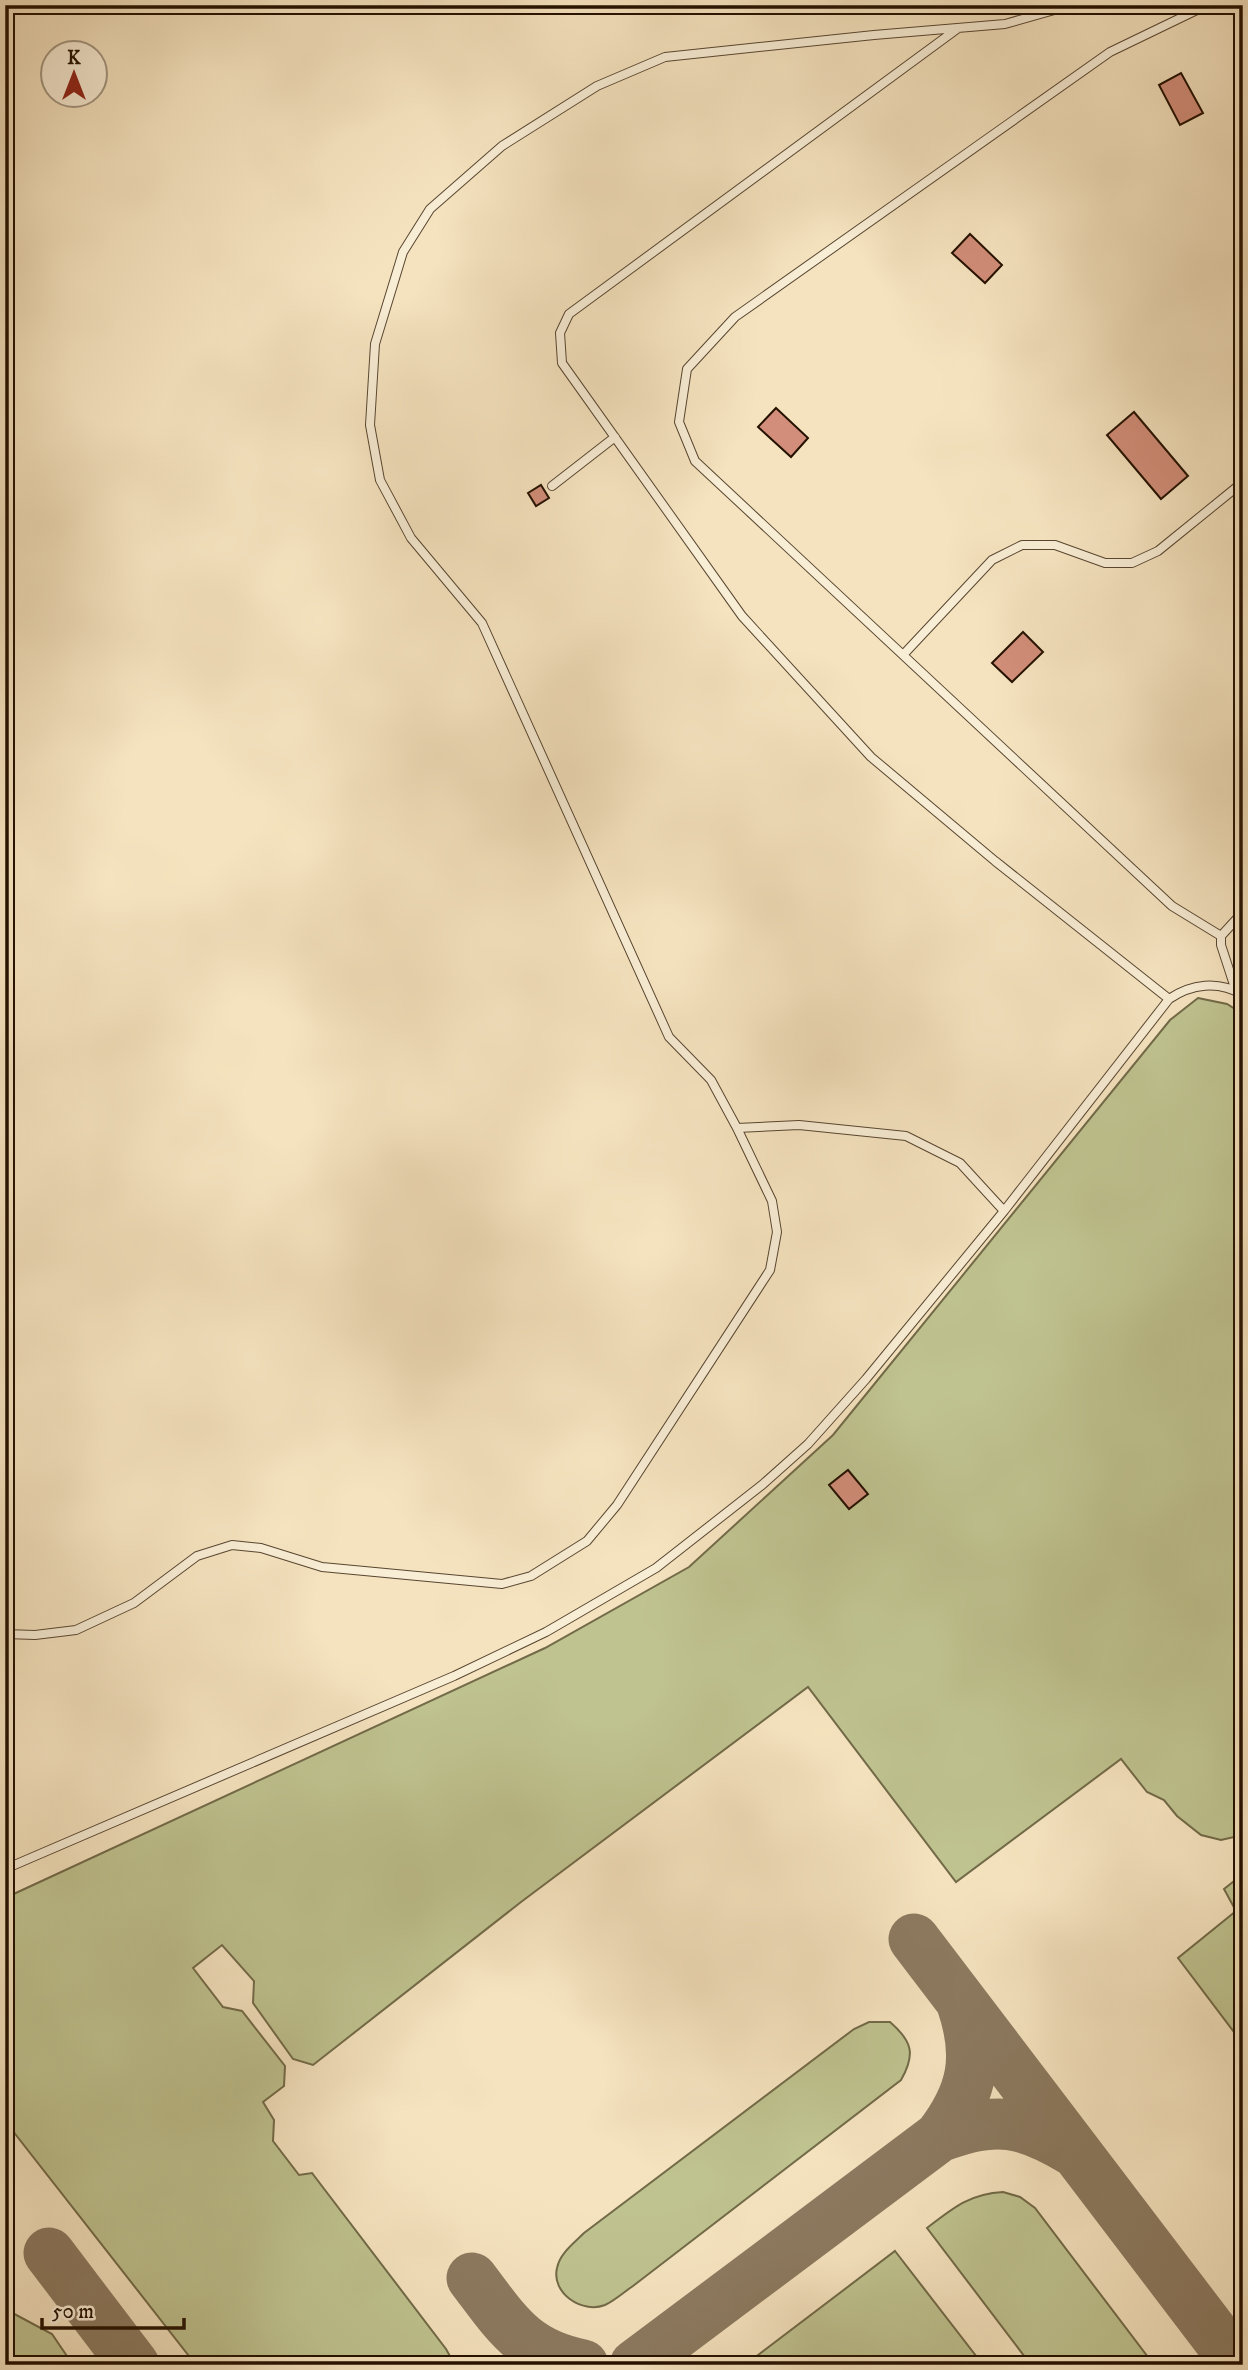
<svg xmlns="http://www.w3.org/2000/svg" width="1248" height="2370" font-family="'IM FELL DW Pica',serif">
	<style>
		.green { fill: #bfc390; stroke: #726a48; stroke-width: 2 }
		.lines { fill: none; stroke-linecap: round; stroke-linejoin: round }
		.taxiway { stroke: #8c7a60; stroke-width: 51 }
		.building { fill: #d28e7a; stroke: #241100; stroke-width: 2 }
		.lane-casing { stroke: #584630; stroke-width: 10 }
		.lane { stroke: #f8edd5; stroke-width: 8 }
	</style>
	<rect width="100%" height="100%" fill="#f5e3bf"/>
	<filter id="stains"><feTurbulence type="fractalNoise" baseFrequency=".00286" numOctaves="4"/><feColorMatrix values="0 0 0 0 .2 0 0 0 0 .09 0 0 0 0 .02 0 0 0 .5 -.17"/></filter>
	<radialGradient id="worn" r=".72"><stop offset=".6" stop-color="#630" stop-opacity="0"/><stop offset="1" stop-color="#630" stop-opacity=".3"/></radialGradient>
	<!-- green -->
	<path class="green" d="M1198 998 1227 1004 1243 1014V1835L1221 1840 1201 1835 1177 1816 1164 1800 1147 1792 1121 1759 956 1882 808 1687 521 1902 313 2065 293 2059 253 2003 254 1981 222 1945 193 1968 223 2007 242 2011 285 2066 284 2086 263 2102 274 2120 273 2141 299 2175 312 2173 446 2349 455 2365H196L5 2121V1898L545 1648 689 1567 833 1435 1170 1020Z
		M1243 1874V2044L1178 1958 1236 1911 1224 1889Z
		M869 2022H890C912 2041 916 2054 901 2080L633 2286C624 2292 614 2301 605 2305 582 2314 551 2293 557 2268 560 2253 574 2243 584 2233L854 2029Z
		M1003 2192 1020 2197 1035 2208 1154 2365H1031L927 2228C953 2208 969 2194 1003 2192Z
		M895 2251 983 2365H745Z
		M5 2309 52 2334 73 2365H5Z"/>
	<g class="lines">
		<!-- taxiway -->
		<path class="taxiway" d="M914 1939 1238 2365
			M939 2137C996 2115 1024 2121 1075 2152
			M49 2253 134 2365
			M472 2278C507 2324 523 2353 583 2365
			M635 2365 939 2137C973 2093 980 2057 962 2004"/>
	</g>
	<!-- building -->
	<path class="building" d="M1181 73 1203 113 1180 125 1159 85Z
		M970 234 1002 265 985 283 952 253Z
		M776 408 808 438 791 457 758 427Z
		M1134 412 1188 476 1161 499 1107 435Z
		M541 485 549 498 536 506 528 493Z
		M1023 632 1043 652 1012 682 992 663Z
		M848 1470 868 1494 849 1509 829 1485Z"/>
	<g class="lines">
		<!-- lane casing -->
		<g class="lane-casing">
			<path id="lane" d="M1213 5 1197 10 1110 52 735 317 687 369 679 422 695 461 1172 906 1221 936
				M957 29 569 314 560 333 562 363 742 616 871 757 995 861 1169 999
				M552 486 615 437
				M903 655 992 560 1022 545H1055L1105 563H1132L1158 551 1243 482
				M1236 991 1221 945V936L1243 912
				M1004 1211 960 1163 906 1136 799 1125 737 1128 711 1080 669 1037 482 623 411 538 380 480 370 425 375 344 403 252 430 209 502 146 597 86 665 57 874 35 1005 24 1072 5
				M5 1634 35 1635 76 1630 134 1603 197 1556 232 1545 261 1548 322 1567 502 1584 531 1576 587 1541 617 1505 770 1270 777 1232 772 1201 737 1128
				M5 1869 454 1676 546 1632 656 1568 762 1485 808 1444 866 1379 1004 1211 1169 999C1191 984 1218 980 1243 995"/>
		</g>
		<!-- lane -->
		<use href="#lane" class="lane"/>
	</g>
	<!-- margin -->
	<rect width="1248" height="2370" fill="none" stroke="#f5e3bf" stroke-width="28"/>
	<rect x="7" y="7" width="1234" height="2356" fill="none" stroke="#241100" stroke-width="3.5"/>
	<rect x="14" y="14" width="1220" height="2342" fill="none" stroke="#241100" stroke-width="2"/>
	<!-- north arrow -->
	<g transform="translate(74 74)"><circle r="33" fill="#f8edd5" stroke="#a39580" stroke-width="2"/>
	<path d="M0-5L12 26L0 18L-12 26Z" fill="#8f2418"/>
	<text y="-10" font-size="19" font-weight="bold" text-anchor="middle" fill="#241100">K</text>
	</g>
	<!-- scale -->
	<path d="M42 2318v10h142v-10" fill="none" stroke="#241100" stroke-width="3.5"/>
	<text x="52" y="2318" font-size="21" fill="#241100" stroke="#f8edd5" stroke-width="5" paint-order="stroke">50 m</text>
	<rect width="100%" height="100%" filter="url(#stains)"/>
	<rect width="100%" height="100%" fill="url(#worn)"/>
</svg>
